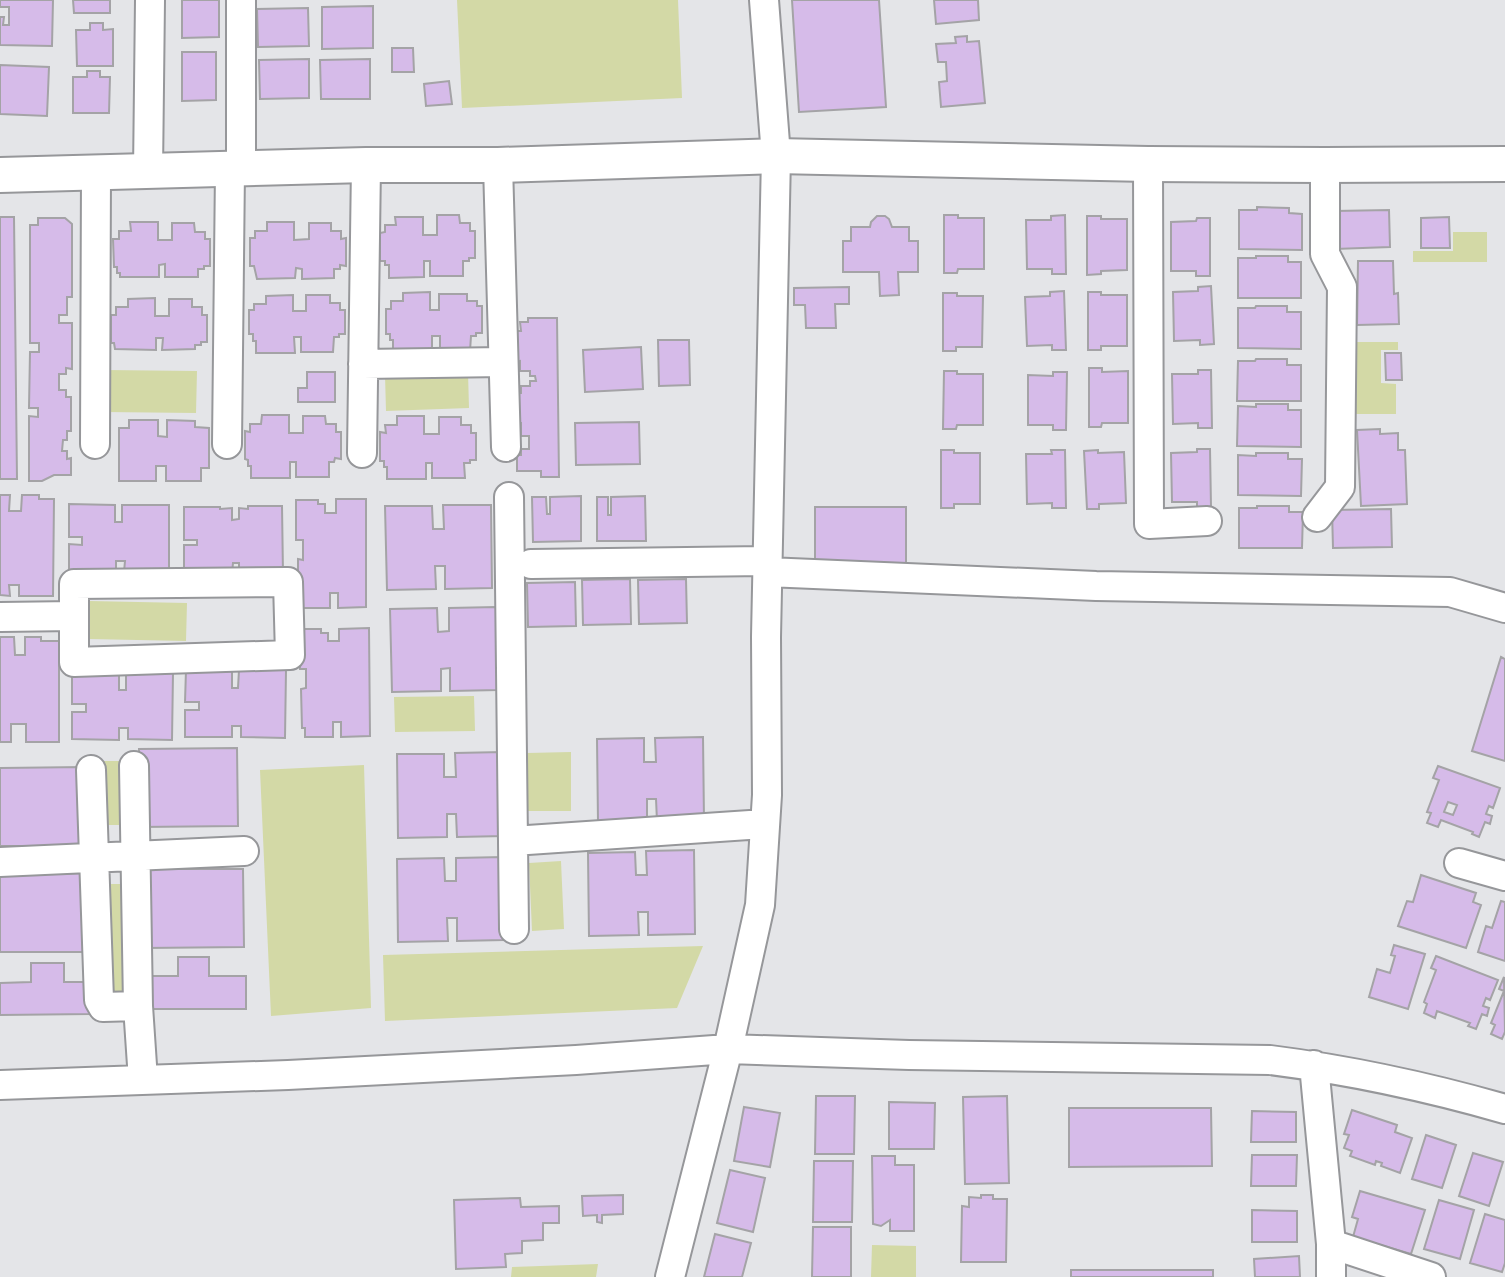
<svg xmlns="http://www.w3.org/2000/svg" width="1505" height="1277" font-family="Georgia,serif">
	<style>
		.green { fill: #d3d9a6 }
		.building { fill: #d6bbe9; stroke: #a4a3a6; stroke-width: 2; fill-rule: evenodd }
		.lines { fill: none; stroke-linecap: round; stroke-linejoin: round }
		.minor-casing { stroke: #96979a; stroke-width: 32 }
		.tertiary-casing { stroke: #96979a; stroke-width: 38 }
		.minor { stroke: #fff; stroke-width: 28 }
		.tertiary { stroke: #fff; stroke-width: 34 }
	</style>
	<rect width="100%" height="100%" fill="#e4e5e8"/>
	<!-- green -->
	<path class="green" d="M457 0H678L682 98 462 108Z
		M1453 232H1487V262H1413V251H1453Z
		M1352 342H1398V350H1381V383L1396 384V414H1351Z
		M104 370 197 371 196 413 104 412Z
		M468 372 469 408 386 411 385 375Z
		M89 601 187 603 186 641 89 639Z
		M474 696 475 731 395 732 394 697Z
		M571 752V811H528L527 753Z
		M95 761H124L123 825H94Z
		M364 765 371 1008 271 1016 260 770Z
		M561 861 564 929 532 931 529 863Z
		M99 884H124L127 995 102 996Z
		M703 946 677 1008 385 1021 383 955Z
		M872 1245 916 1246V1277H871Z
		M598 1264 596 1277H511L512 1267Z"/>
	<!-- building -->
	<path class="building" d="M0 0H53L52 46 0 45V17H4L3 25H9V7H0Z
		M73 0H110V13H74Z
		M182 0H219V37L182 38Z
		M792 0H879L886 107 799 112Z
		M934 0H978L979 20 936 24Z
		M373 6V48L322 49V7Z
		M308 8 309 46 258 47 257 9Z
		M90 23H103V30L113 29V66H77L76 30H90Z
		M967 36V42L979 41 985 103 941 107 939 82 947 81 946 62H938L936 44 956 43 955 37Z
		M392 48H413L414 72H392Z
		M182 52H216V100L182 101Z
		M309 59V98L260 99 259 60Z
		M370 59V99H321L320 60Z
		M0 65 49 67 47 116 0 114Z
		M87 71H100V77H110L109 113H73V77H87Z
		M449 81 452 104 426 106 424 84Z
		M1257 207 1289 208V213L1302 214V250L1239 249V210H1257Z
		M1389 210 1390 247 1335 249V211Z
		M437 215H459L460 223H470V231H475V258H469V261H463V276H430V261H424V277L389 278V265H385V261H380V233L385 232V225H396L395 217H423V235H437Z
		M944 215H958V218H984V269H958L957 273H944Z
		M1065 215 1066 274H1052V269H1027L1026 220H1051V216Z
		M877 216H885L889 219 892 227H909V241H918V272H898L899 295 880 296 879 272H843V241H851V227H870L871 222Z
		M1087 216H1101V219H1127V270L1101 271V274L1087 275Z
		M0 217H14L17 479H0Z
		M1449 217 1450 248H1421V218Z
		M38 218H65L72 224V297H67V315H59V323H72V369L66 368V374H59V390H66V397H71V431H67V440H63L62 451H67V459L71 458V475H54L42 481H29V416L38 417V408H29L30 352H39V343H30V225H38Z
		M1197 218H1210V276H1196V271H1171V222L1196 221Z
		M130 222H158V240H172V223H194L195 232H205V239H210V266H204V269H198V277H165V264L159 265V277H120V273H117V267H114L113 239H119V231H131Z
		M267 222H294V240L309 239V223H331V231H341V239L346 238V266L340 265V269H334V278L302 279V269L296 268 295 278 257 279 254 266H250V238H255V231H267Z
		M1256 256H1288V262H1301V298H1238V258H1256Z
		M1358 261H1393L1394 294 1398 293 1399 324 1357 325Z
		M1211 286 1214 344 1200 345V340L1174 341 1173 292 1198 291V287Z
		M849 287V304H835L836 328H806L805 305H794V288Z
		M1064 291 1066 350H1052V345L1027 346 1025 297 1050 296V292Z
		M430 292V310H439V294H467V301H477V306H482V333H476V336H471L470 351H440V336H432V353H393V340H390V334H386V309H391V301H403V293Z
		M1088 292H1101V295H1127V346H1101V350H1088Z
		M943 293H957V296H983L982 347H956V351H943Z
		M293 295V311H306V295H330V303H340V310H345V334H339V337H334L333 352H301V337H294L295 353H256V341H253V334H249V310H254V304H266V296Z
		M155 298V316H169V299H192V307H202V315H207V342H201V345H195V349L162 350 163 338H156V350L115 349 114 343H111V315H116V307H128V299Z
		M1256 306H1287V312H1301V349L1238 348V308H1255Z
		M528 318H557L559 477H541V471H517V455H521V449H529V436H521V423H516V393H521V386H530V381H536L535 376H530V371H520V361L516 362V331H521L520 322H528Z
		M658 340H689L690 385 659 386Z
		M641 347 643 389 585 392 583 350Z
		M1385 353H1401L1402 380H1386Z
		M1256 359H1287V365H1301V401H1237L1238 361H1255Z
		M1089 368H1102V372L1128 371V423H1102L1101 427H1089Z
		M1198 370H1211L1212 428H1198V423L1173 424 1172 374H1198Z
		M944 371H957V374H983V425H957L956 429H943Z
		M307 372H335V402H298V388H307Z
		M1053 372H1067L1066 430H1053V425H1028V375L1053 376Z
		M1256 404H1288V410H1301V447L1237 446 1238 406 1256 407Z
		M262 415H289V433H303V416H325L326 424H336V432H341V459L335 458 334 462H329V477H296V462H290V478H251V466H248V460L245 459V431L250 432V424H261Z
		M397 416H424V434H439V417H461V425H471V433H476V460H470V463H464L465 478H432V463H426V479H387V467H384V461H380V432L386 433 385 425H397Z
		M129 420H158V436L167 437V420L195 421V427L209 428V468H201V481H166V466H156V481H119V428H129Z
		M639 422 640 464 576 465 575 423Z
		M1380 429V434L1398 433V450H1405L1407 504 1361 506 1357 430Z
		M1197 449H1210L1211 507H1197V502H1172L1171 453 1197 452Z
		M941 450H954V453H980V504H954V508H941Z
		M1051 450H1065L1066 508H1052V503L1027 504 1026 454H1052Z
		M1098 450V453L1124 452 1126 503 1099 504V509H1087L1084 451Z
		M1256 453H1288V459H1302L1301 496 1238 495V455L1256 456Z
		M0 495H10L9 511H21L22 495H39V499H54L53 596H19V585H9L10 596 0 595Z
		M581 496V541L533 542 532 497H546L547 514H550V497Z
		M645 496 646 541H597V497H608V515H611V497Z
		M336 499H366V607L338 608V593H330V608H302L298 600V559L303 560V540H296V500H318V504H325V513H336Z
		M69 504 115 505V522H122V505H169V572H124L125 561H116V572H69V544L82 545V537H69Z
		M443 505H491L492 588 445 589V566H435L436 589 387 590 385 506H432L433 529H444Z
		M248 506H282L283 574H239V563H233L232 574H184V545H197V540H184V507H220V509L232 508V520L239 519V508L248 509Z
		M1257 506H1289V512H1303L1302 548H1239V508H1257Z
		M815 507H906V567H815Z
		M1391 509 1392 547 1333 548 1332 510Z
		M630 579 631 624 583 625 582 580Z
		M686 579 687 623 639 624 638 580Z
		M575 582 576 626 528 627 527 583Z
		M496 607 498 690 450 691V668L441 669V691L392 692 390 609 437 608 438 632 449 631V608Z
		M369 628 370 736 341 737V722H333V737H305V728H302L301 689 306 688V669H300L299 629H321V633H328V641H339V629Z
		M0 637H14L15 655H25V637H41V641H59V742H26V724H11V742H0Z
		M1501 657 1505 659V761L1472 751Z
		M186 670H232V688H238L239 670H286L285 738 241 737V726H232V737H185V710H199V702H185Z
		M72 672H119V690H126V672L173 673 172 740 128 739V728H119V740L72 739V712H86V704H72Z
		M703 737 704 820 657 821 656 799H647V822H598L597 739 644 738V762H656L655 738Z
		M237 748 238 826 140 827 139 749Z
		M503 752 504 836 457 837 456 814H447V837L398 838 397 754H444V777H456L455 753Z
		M1438 766 1500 788 1493 808 1489 806 1486 814 1492 816 1490 824 1485 822 1479 837 1472 834 1473 832 1441 820 1438 827 1427 823 1431 813 1427 812 1439 780 1433 778ZM1448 802 1457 805 1453 815 1444 812Z
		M84 767V846H0V768Z
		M694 850 695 934 648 935V912H638L639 935 589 936 588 853 635 852 636 875H647L646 851Z
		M503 857 504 940 457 941V918H447L448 941 398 942 397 859 444 858 445 881H456V858Z
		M145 869H243L244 947 145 948Z
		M87 873 88 952H0V874Z
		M1421 875 1476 893 1473 902 1481 905 1466 948 1398 926 1407 901 1413 902Z
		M1501 901 1505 902V961L1478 952 1486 926 1492 928Z
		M1394 945 1425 954 1408 1009 1369 997 1377 969 1390 973 1395 956 1391 955Z
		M1436 956 1498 980 1490 1000 1486 998 1483 1006 1489 1008 1487 1016 1482 1014 1476 1029 1468 1026 1470 1023 1437 1011 1435 1018 1424 1013 1427 1004 1424 1002 1436 970 1431 968Z
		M178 957H209V976H246V1009H150V976H178Z
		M31 963H64V982H91V1014L0 1015V983L31 982Z
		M1504 977 1505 1032 1502 1039 1491 1034 1495 1025 1491 1023 1504 991 1499 989Z
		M816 1096H855L854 1154H815Z
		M1007 1096 1009 1183 965 1184 963 1097Z
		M889 1102 935 1103 934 1149H889Z
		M744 1107 780 1113 770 1167 734 1161Z
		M1069 1108H1211L1212 1166 1069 1167Z
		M1352 1110 1397 1125 1395 1132 1412 1138 1400 1173 1381 1166 1382 1163 1376 1161 1375 1165 1350 1156 1352 1151 1344 1148 1349 1135 1344 1134Z
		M1252 1111 1296 1112V1142H1251Z
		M1426 1135 1456 1145 1442 1188 1412 1179Z
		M1473 1153 1503 1162 1489 1206 1459 1196Z
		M1252 1155H1297L1296 1186H1251Z
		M872 1156H895V1165H914V1231H890V1220L881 1226 873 1224Z
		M814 1161H853L852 1222H813Z
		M730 1170 765 1178 753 1232 717 1223Z
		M1360 1191 1425 1210 1411 1254 1353 1237 1358 1219 1352 1217Z
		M623 1195V1214L602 1215V1223L597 1222V1215L583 1216 582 1196Z
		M981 1195H993V1199H1007L1006 1262H961L962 1206 969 1207V1197L981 1198Z
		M520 1198 521 1207 559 1206V1223H543V1240L522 1241V1253L505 1254 506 1267 456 1269 454 1200Z
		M1439 1200 1474 1210 1460 1259 1424 1249Z
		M1252 1210 1297 1211V1242H1252Z
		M1485 1214 1505 1220V1263L1502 1272 1470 1263Z
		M813 1227H851V1277H812Z
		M715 1234 751 1243 742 1277H704Z
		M1299 1256 1300 1277H1255L1254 1259Z
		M1071 1270H1213V1277H1071Z"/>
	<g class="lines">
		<!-- minor casing -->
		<g class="minor-casing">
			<path id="minor" d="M241 0V169
				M1148 164 1149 524 1207 521
				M498 165 506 447
				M148 172 150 0
				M363 364 503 362
				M95 444 96 173
				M227 444 230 169
				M362 453 366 165
				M509 497 514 929
				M1317 517 1340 487 1342 287 1325 254V165
				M531 564 767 561
				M767 572 1096 586 1450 592 1505 608
				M288 582 290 655 74 662V584Z
				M0 617 74 616
				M91 770 99 1000 103 1007 138 1006 134 766
				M513 841 765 824
				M0 862 244 851
				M1459 863 1505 876
				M138 1006 143 1080
				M1314 1065 1331 1244V1277
				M0 1085 288 1075 576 1060 728 1049 909 1055 1270 1060C1349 1070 1428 1087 1505 1109
				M1331 1244 1431 1277
				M670 1277 728 1049 760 905 767 795 766 637 776 156 764 0"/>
		</g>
		<!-- tertiary casing -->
		<g class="tertiary-casing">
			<path id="tertiary" d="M0 175 366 165H498L776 156 1148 164 1325 165 1505 164"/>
		</g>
		<!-- minor -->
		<use href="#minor" class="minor"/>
		<!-- tertiary -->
		<use href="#tertiary" class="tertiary"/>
	</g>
</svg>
